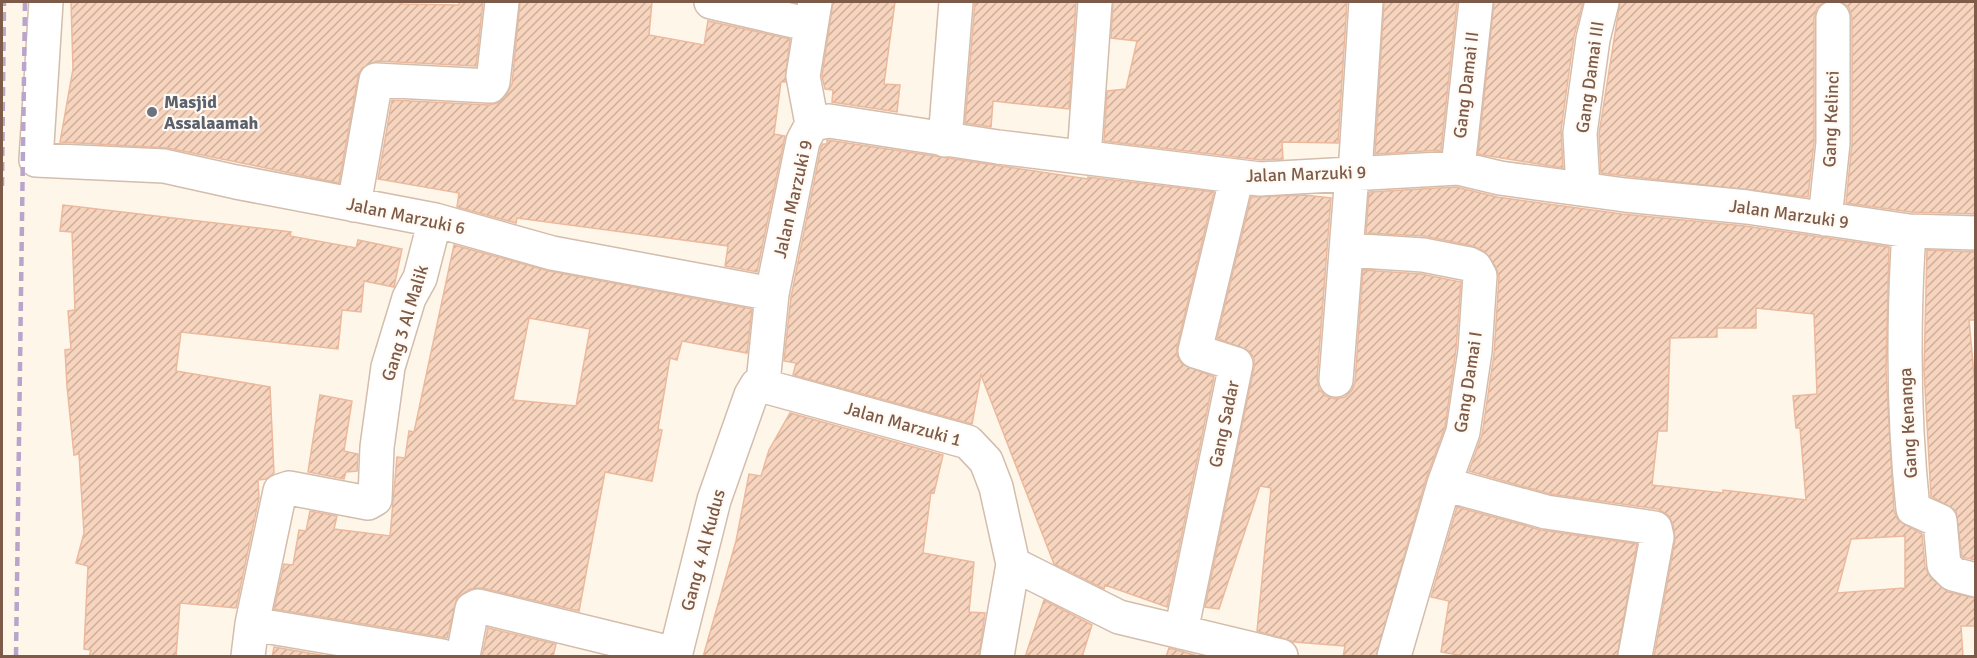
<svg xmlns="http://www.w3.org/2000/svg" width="1977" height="658" font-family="Signika,sans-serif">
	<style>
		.building { fill: url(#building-hatch); stroke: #ecb99d; stroke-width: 1.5; fill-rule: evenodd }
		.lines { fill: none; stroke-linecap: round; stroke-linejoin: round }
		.minor-casing { stroke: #d3bdad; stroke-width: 36 }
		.minor { stroke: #fff; stroke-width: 33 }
		.rail { stroke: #b9a5cc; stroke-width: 4.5; stroke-dasharray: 9 6; stroke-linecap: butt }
		.worship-dot { fill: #6b7280; stroke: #fffaf3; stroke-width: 2 }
		.labels { text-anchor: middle; stroke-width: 4.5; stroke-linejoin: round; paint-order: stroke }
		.street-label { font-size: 18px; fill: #7e5b49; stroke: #fffaf3 }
		.worship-label { font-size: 18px; font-weight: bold; fill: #5b616d; stroke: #fffaf3; text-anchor: start }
	</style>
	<defs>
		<pattern id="building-hatch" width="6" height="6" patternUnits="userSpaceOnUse" patternTransform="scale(1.5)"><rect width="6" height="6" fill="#f7d4be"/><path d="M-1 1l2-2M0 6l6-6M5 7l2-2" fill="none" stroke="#cdaf9c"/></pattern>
	</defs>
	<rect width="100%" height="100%" fill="#fff6ea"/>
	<!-- building -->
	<path class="building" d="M71 2H402V4L459 5V2H483L476 66 377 61 362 68 358 77 339 183 168 148 60 142 73 69Z
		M520 2H652L649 35 704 45 708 21 790 39 785 82H781L774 134 785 136 757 272 725 266 728 246 517 218 516 223 457 207 459 193 378 179 392 100 489 105 497 103 505 97 512 84Z
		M833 2H895L884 84 900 85 897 112 832 102 833 90 825 89 822 76Z
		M975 2H1076L1069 109 993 101 991 127 965 123Z
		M1113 2H1347L1338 143 1282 142 1283 159 1261 160 1104 141 1107 91 1126 89 1137 41 1111 38Z
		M1384 2H1457L1441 150 1375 154Z
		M1494 2H1583L1574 36 1561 130 1563 168 1478 154Z
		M1620 2H1824L1817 8 1814 18V142L1808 197 1601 173 1599 134Z
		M1842 2H1976V71H1973L1976 214 1911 212 1846 203 1852 143V18L1849 8Z
		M827 140 1088 179V177L1214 192 1177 347V356L1182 364 1214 377 1167 607 1105 585 1104 589 1054 564 981 375 972 424 793 375 796 363 784 361 791 297 821 147 823 144H827Z
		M1456 187 1497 197 1622 214 1745 226 1889 247 1886 370 1894 511 1898 520 1922 534 1925 567 1931 578 1948 592 1976 598V626H1961L1963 657H1654L1675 540 1673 524 1668 515 1658 509 1550 494 1469 471 1482 435 1494 354 1499 277 1496 267 1484 251 1473 246 1424 236 1366 233 1369 192ZM1756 308 1814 314 1817 394 1793 396 1796 428H1800L1806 500 1723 490V493L1652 485 1658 431H1667L1670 338 1717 337V328H1756ZM1905 536V588L1837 593 1851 539Z
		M1304 195 1331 198 1317 379 1319 389 1326 396 1335 399 1345 397 1352 390 1355 382 1363 270 1421 274 1461 282 1456 349 1445 427 1426 479 1376 657H1343L1345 646 1294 642 1257 631 1271 488 1260 486 1219 609 1205 607 1254 367V358L1249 351 1217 338 1251 197Z
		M63 205 291 232 290 236 356 248 358 240 402 249 394 287 364 281 361 312 342 310 338 349 181 332 176 371 270 387 274 473 266 479 258 480 259 498 236 608 180 603 176 657H89L91 650 84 649 88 566 76 563 84 533 79 454 74 455 67 386 65 350 71 349 68 311 75 310 72 232 60 231Z
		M454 245 549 271 752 309 747 353 682 341 677 360 670 358 658 429 662 430 652 481 605 472 579 611 482 588 470 589 457 598 447 638 274 609 284 564 293 565 299 530 306 531 310 511 337 516 334 529 390 536 397 457 405 458 409 431 414 432ZM529 318 590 329 576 406 513 400Z
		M1927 250 1976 252V320H1969L1976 396V560L1962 557 1956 511 1931 496 1924 370Z
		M320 395 352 401 344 451 358 454 357 471 346 472 344 479 308 472Z
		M790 413 943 455 934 493 931 492 923 553 974 562 969 612 985 613 979 657H703L736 541 749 474 761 476 769 450Z
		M1457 507 1541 530 1637 544 1617 657H1469L1441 652 1449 601 1431 597Z
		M1044 600 1092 625 1082 657H1025Z
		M488 628 556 644 553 657H482Z
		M274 647 332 657H272Z
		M1169 648 1195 655V657H1166Z"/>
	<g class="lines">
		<!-- minor casing -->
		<g class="minor-casing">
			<path id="minor" d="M46 2 36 160 164 166 236 182 435 220 552 253 772 294
				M711 2 811 25
				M812 124 803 76 815 2
				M945 140 956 2
				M1084 157 1095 2
				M1458 168 1476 2
				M1355 174 1366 2
				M1583 189 1580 133 1593 39 1602 2
				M354 205 376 80 490 86 493 82 502 2
				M1825 219 1833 143V18
				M435 220 420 278 409 298 388 367 377 447 375 499 368 503 289 488 280 491 252 624 442 656
				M1909 231C1903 325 1903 415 1913 509L1940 521 1944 565 1953 574 1976 580
				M1346 250 1423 255 1469 264 1475 267 1480 276 1475 351 1463 432 1444 484 1394 656
				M1336 380 1352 174
				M1444 484 1546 512 1655 528 1657 537 1635 656
				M1013 564 1119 617 1281 656
				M1181 632 1236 364 1195 351 1237 176
				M248 656 252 624
				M463 656 472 609 478 606 675 654
				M675 656 714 500 751 395 757 385 765 382
				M997 656 1013 564 996 487 986 461 968 442 771 388 765 382 764 373 772 294 803 141 812 124 829 121 998 147 1260 179 1458 168 1500 178 1625 195 1747 207 1909 231 1976 233"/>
		</g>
		<!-- minor -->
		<use href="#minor" class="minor"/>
		<!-- rail -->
		<path class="rail" d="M2 186 4 2
			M16 656 25 2"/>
	</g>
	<!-- markers -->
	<circle class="worship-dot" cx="152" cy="112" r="6"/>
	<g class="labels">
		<!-- street labels -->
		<g class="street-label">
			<text transform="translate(1590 77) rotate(-82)" y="6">Gang Damai III</text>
			<text transform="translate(1466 85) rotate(-83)" y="6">Gang Damai II</text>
			<text transform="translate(1831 119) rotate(-88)" y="6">Gang Kelinci</text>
			<text transform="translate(1306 174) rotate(-2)" y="6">Jalan Marzuki 9</text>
			<text transform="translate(793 199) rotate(-77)" y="6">Jalan Marzuki 9</text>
			<text transform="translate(1789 214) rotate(8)" y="6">Jalan Marzuki 9</text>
			<text transform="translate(406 216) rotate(12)" y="6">Jalan Marzuki 6</text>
			<text transform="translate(405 323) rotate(-73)" y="6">Gang 3 Al Malik</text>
			<text transform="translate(1468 382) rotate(-81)" y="6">Gang Damai I</text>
			<text transform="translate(1908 423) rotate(-93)" y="6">Gang Kenanga</text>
			<text transform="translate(903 424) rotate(16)" y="6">Jalan Marzuki 1</text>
			<text transform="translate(1224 424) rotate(-78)" y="6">Gang Sadar</text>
			<text transform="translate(703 550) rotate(-75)" y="6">Gang 4 Al Kudus</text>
		</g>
		<!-- worship labels -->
		<g class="worship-label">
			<text x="164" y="108">Masjid<tspan x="164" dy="21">Assalaamah</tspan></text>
		</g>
	</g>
	<!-- border -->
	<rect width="1977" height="658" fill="none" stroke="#7e5b49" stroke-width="6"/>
</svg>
